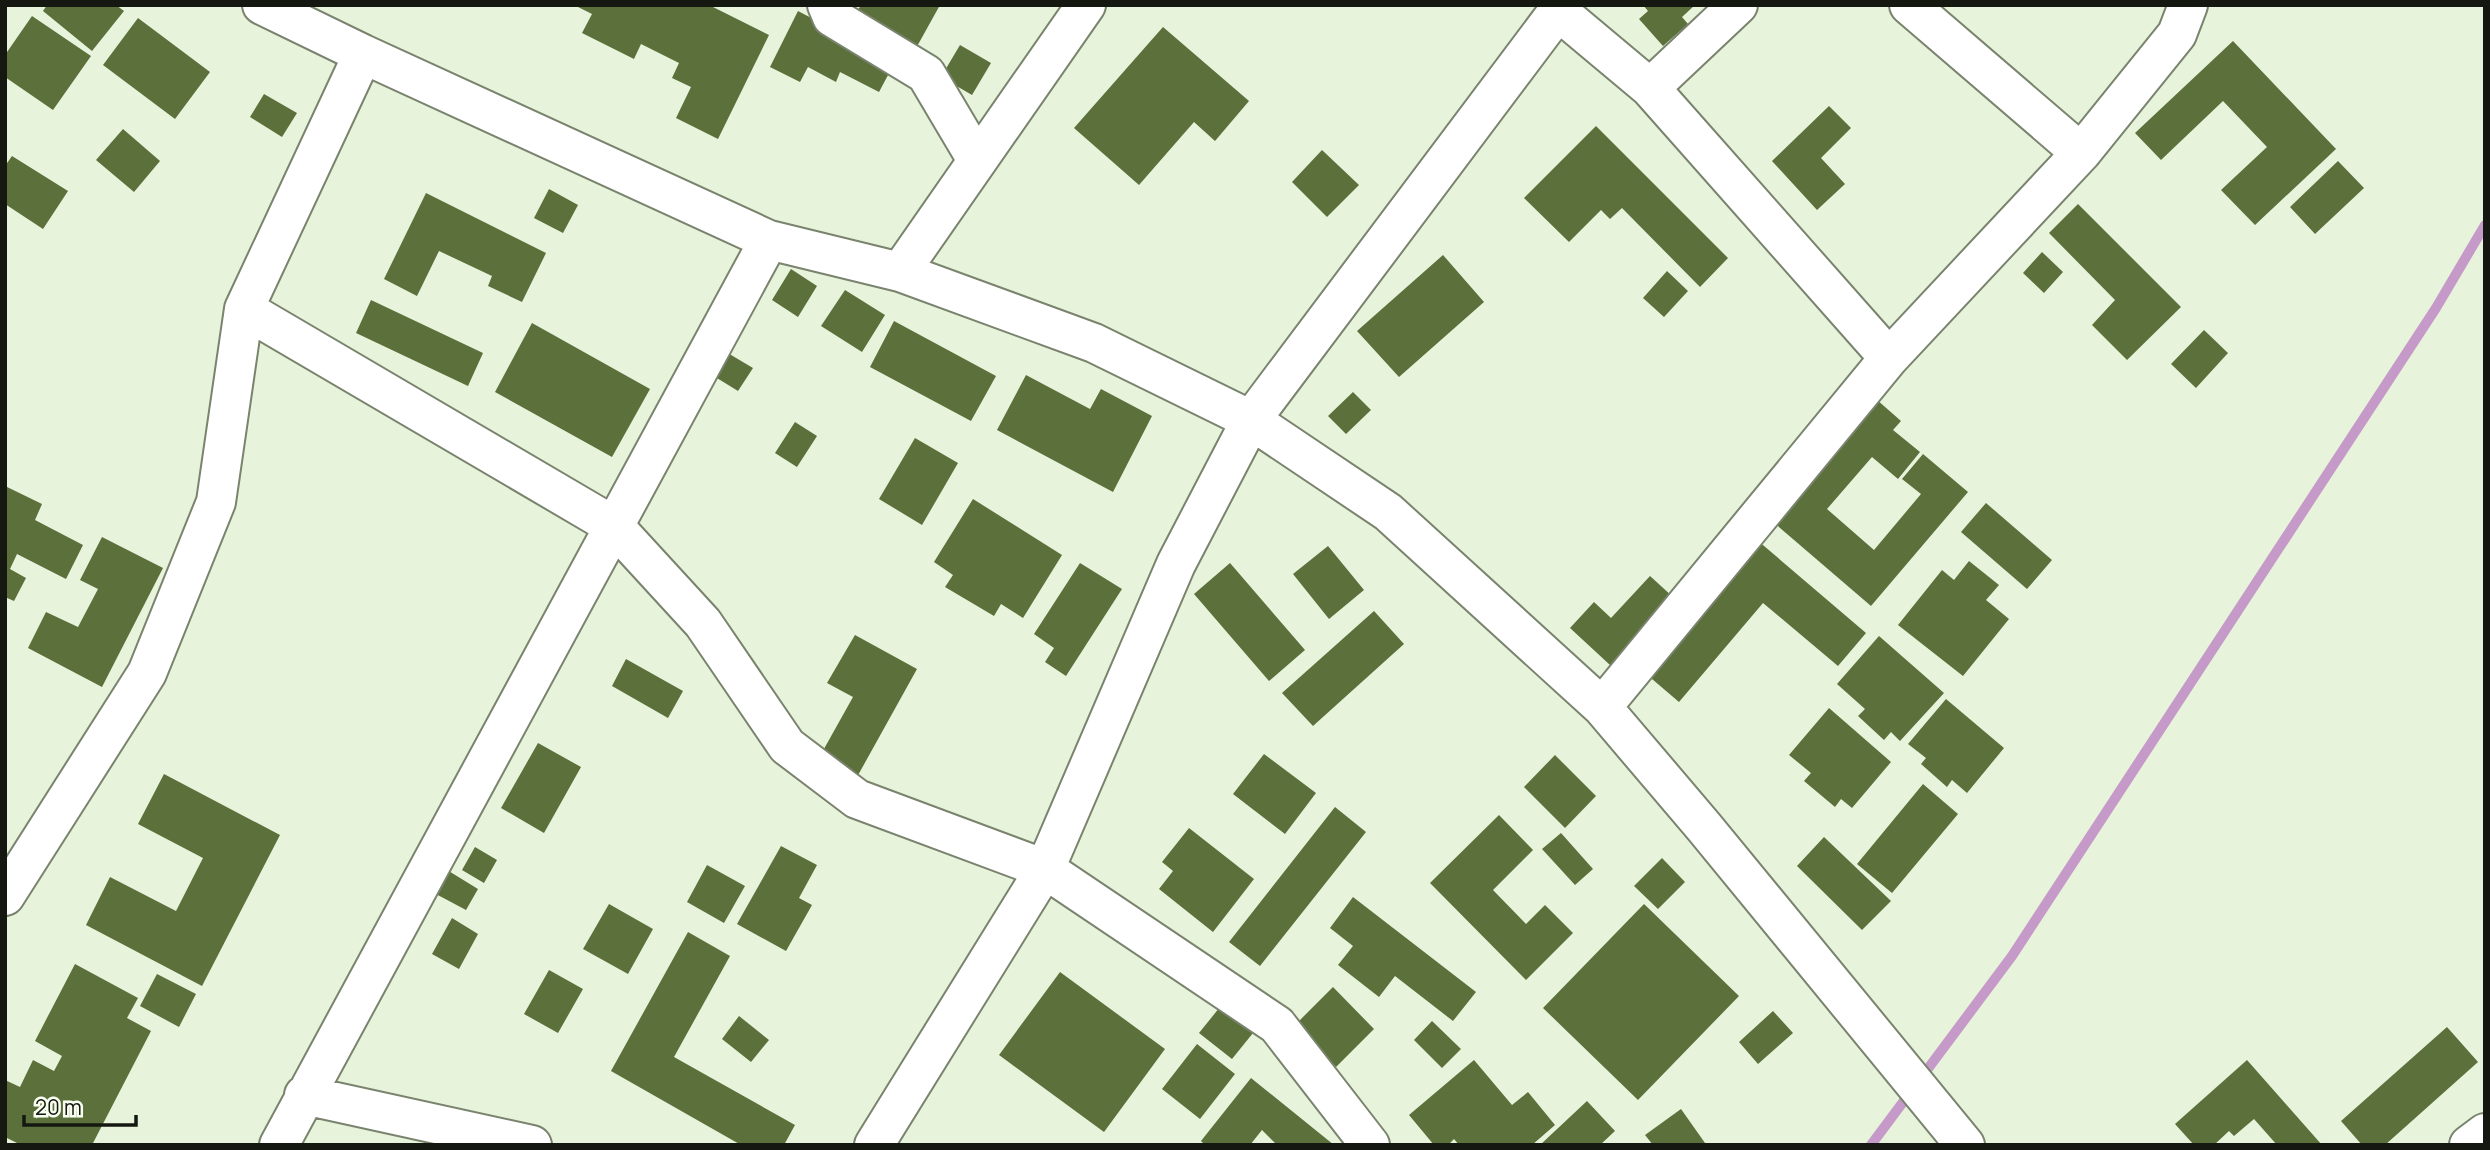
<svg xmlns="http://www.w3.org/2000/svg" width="2490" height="1150" font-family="Manrope,sans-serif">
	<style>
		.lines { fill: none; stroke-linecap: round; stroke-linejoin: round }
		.stream { stroke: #c59ac8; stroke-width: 10 }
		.building { fill: #5b703b }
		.minor-casing { stroke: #79836d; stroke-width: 42 }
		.minor { stroke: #fff; stroke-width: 38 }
	</style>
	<rect width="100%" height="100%" fill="#e8f3db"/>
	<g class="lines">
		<!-- stream -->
		<path class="stream" d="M1871 1145 2012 956 2436 308 2485 225"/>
	</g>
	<!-- building -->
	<path class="building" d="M47 5H116L124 11 92 51 43 11Z
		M574 5H709L769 35 718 139 676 118 691 87 672 78 679 63 641 44 634 59 582 33 592 14Z
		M861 5H940L915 50 855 15Z
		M1643 5H1695L1682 17 1688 24 1663 46 1639 19 1648 11Z
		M798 11 895 62 879 92 840 72 836 82 808 67 800 82 770 67Z
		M32 16 91 56 53 110 5 77V55Z
		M138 18 210 72 175 119 103 65Z
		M1163 27 1249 101 1215 141 1194 122 1139 185 1074 128Z
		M2233 41 2336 149 2255 225 2221 190 2267 147 2223 101 2161 160 2135 133Z
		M960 45 991 63 972 95 941 77Z
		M264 94 297 113 282 137 250 117Z
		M1829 106 1851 128 1821 158 1845 184 1817 210 1772 161Z
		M1596 126 1728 258 1700 287 1622 208 1610 219 1601 210 1569 242 1524 198Z
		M123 129 160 161 134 192 96 160Z
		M1322 150 1359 185 1327 217 1292 182Z
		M12 156 68 191 43 229 5 204V166Z
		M2338 161 2364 188 2315 234 2290 207Z
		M549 189 578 205 563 233 534 218Z
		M426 193 546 253 522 302 488 286 492 276 439 251 417 296 384 279Z
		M2078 204 2181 307 2127 360 2092 325 2115 300 2049 233Z
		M2042 252 2063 272 2044 293 2023 273Z
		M1443 255 1484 302 1399 377 1357 331Z
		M791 269 817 286 798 317 772 300Z
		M1667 271 1688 291 1664 317 1643 298Z
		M845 290 885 315 862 352 821 326Z
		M371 300 483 353 468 386 356 333Z
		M894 321 996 376 971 421 870 367Z
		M532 323 650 389 612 457 495 392Z
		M2204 330 2228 353 2196 388 2171 364Z
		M726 352 753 368 738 391 712 375Z
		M1026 375 1090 409 1101 389 1152 416 1113 492 997 430Z
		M1353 392 1371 410 1346 434 1328 416Z
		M1876 399 1901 421 1893 430 1920 452 1898 479 1872 457 1827 509 1874 550 1921 494 1902 479 1923 454 1968 492 1871 606 1772 521Z
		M795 422 817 436 797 467 775 453Z
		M915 438 958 463 922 525 879 499Z
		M5 486 42 504 35 520 83 545 66 579 17 554 10 569 26 578 14 601 5 597Z
		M973 499 1062 555 1023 618 1001 604 994 616 945 587 953 575 934 562Z
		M1986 503 2052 560 2027 589 1961 532Z
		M102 537 163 568 102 687 28 648 46 612 78 627 98 589 80 580Z
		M1757 540 1866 633 1838 666 1763 603 1679 702 1645 673Z
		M1328 546 1364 590 1329 619 1293 574Z
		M1969 561 1999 585 1986 600 2009 619 1963 676 1898 625 1942 570 1954 580Z
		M1080 563 1122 589 1066 676 1045 662 1054 648 1034 634Z
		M1230 563 1305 650 1269 681 1194 594Z
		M1650 576 1673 597 1610 665 1570 628 1594 602 1611 618Z
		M1374 611 1404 644 1313 726 1282 693Z
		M855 635 917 669 857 777 820 756 853 697 827 683Z
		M1879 636 1944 693 1900 741 1891 732 1884 740 1858 716 1865 709 1837 684Z
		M626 659 683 691 668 718 612 686Z
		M1946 699 2004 748 1967 793 1952 780 1947 787 1921 764 1926 758 1908 744Z
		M1829 708 1891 762 1852 808 1841 799 1835 807 1804 781 1811 773 1789 755Z
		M538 743 581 767 544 833 501 808Z
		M1264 754 1316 793 1285 834 1233 794Z
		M1555 755 1596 796 1565 828 1524 787Z
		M164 774 280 835 202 986 86 925 110 877 176 911 203 858 138 824Z
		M1923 784 1958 814 1892 893 1857 864Z
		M1335 807 1366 832 1260 966 1229 942Z
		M1499 815 1533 850 1493 890 1526 924 1545 905 1573 933 1526 980 1430 883Z
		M1189 828 1254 879 1213 932 1159 889 1173 871 1162 862Z
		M1561 833 1593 869 1575 885 1542 849Z
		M1824 837 1891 901 1862 930 1797 866Z
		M781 846 817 865 799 898 812 905 786 951 737 924Z
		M475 847 497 860 484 883 462 870Z
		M1662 858 1685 882 1658 909 1634 886Z
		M707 865 745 886 724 923 687 902Z
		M447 870 478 889 466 910 434 893Z
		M1353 897 1476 992 1453 1021 1395 976 1379 997 1338 965 1353 946 1330 928Z
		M609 904 653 929 628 974 583 949Z
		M1644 904 1739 996 1638 1100 1543 1008Z
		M452 918 478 934 459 969 432 954Z
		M688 932 730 956 674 1057 795 1125 784 1145H741L611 1071Z
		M75 964 138 998 127 1018 151 1031 92 1145H21L5 1137V1080L20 1087 33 1060 54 1071 62 1056 35 1041Z
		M549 970 583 989 558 1033 524 1014Z
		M1060 972 1165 1049 1104 1132 999 1055Z
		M157 974 196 994 179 1027 140 1006Z
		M1333 987 1374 1029 1336 1067 1295 1025Z
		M1220 1007 1253 1033 1232 1059 1199 1033Z
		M1773 1011 1793 1033 1758 1064 1739 1042Z
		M739 1016 769 1040 751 1062 722 1039Z
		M1432 1021 1461 1049 1442 1068 1414 1040Z
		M2447 1027 2478 1062 2385 1145H2362L2341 1121Z
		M1197 1044 1235 1074 1200 1119 1162 1089Z
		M1474 1060 1512 1105 1528 1092 1555 1125 1532 1145H1459L1454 1139 1448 1145H1434L1409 1115Z
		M2247 1060 2322 1145H2277L2254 1119 2234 1136 2229 1131 2214 1145H2194L2175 1124Z
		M1251 1078 1334 1145H1277L1262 1130 1250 1145H1205L1201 1141Z
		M1587 1101 1615 1131 1600 1145H1540Z
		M1681 1109 1705 1143 1702 1145H1653L1645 1135Z"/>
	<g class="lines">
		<!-- minor casing -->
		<g class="minor-casing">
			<path id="minor" d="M262 5 363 54 769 240 900 272 1094 343 1251 420 1388 512 1602 707 1704 827 1965 1145
				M827 5 832 17 926 74 977 160
				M1909 5 2081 153
				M1650 88 1889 358
				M900 272 1086 5
				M244 309 614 526 703 623 787 746 857 799 1045 869 1277 1025 1370 1145
				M1602 707 1889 358 2081 153 2177 34 2188 5
				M5 896 147 673 216 502 244 309 363 54
				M304 1095 532 1145
				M279 1145 769 240
				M874 1145 1045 869 1176 564 1251 420 1558 11 1650 88 1738 5
				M2469 1145 2485 1133"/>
		</g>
		<!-- minor -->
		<use href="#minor" class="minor"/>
	</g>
	<!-- border -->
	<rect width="2490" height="1150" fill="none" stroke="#141810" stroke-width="14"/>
	<!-- scale -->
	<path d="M24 1115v10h112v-10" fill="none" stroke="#141810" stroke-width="3.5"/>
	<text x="35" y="1115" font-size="21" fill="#141810" stroke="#f8fff0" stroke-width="5" paint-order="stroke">20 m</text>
</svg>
